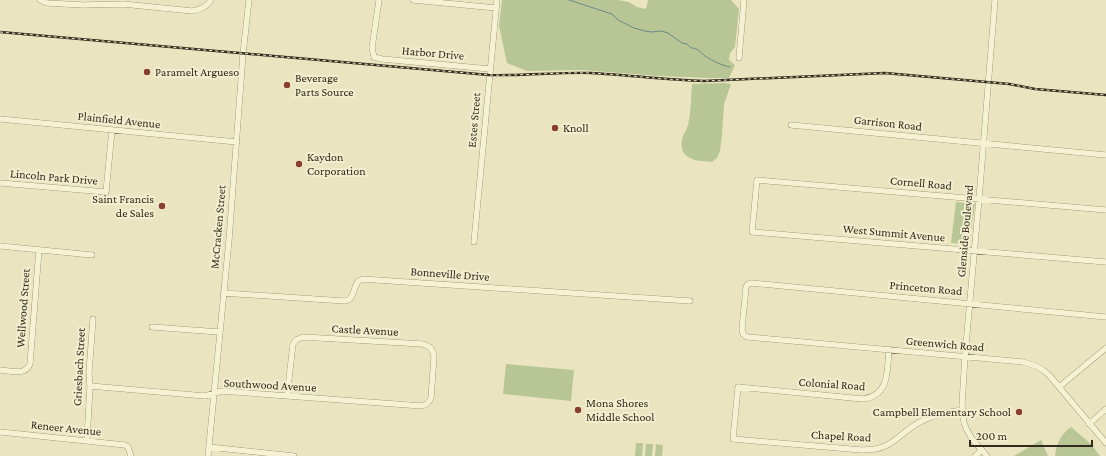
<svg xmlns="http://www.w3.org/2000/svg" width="1106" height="456" font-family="'Crimson Pro',serif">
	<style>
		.green { fill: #b8c696 }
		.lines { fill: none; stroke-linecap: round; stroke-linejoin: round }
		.stream { stroke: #6b8987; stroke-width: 1 }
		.minor-casing { stroke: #81765a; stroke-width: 6 }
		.minor { stroke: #f5f1d3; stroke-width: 5.5 }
		.rail-casing { stroke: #322b1d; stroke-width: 2.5 }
		.rail { stroke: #f2eecf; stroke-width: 1; stroke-dasharray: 3; stroke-linecap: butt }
		.poi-dot { fill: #8b3f2f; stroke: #f2eecf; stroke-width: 1.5 }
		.labels { text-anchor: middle; stroke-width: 4; stroke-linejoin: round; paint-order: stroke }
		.street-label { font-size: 12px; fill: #322b1d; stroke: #f2eecf }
		.poi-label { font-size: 12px; fill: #322b1d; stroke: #f2eecf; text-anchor: start }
	</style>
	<rect width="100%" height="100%" fill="#eae5c0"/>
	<!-- green -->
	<path class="green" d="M502 0H618L629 2 637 7 646 9 648 0H731L739 9 735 47 730 53 729 60 735 65 729 78H709L659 76 582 70 527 71 507 63 499 26Z
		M724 83 731 84 724 104 722 135 720 151 717 158 712 162C697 161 678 160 682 139 683 134 687 130 688 125 691 112 691 97 692 84Z
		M956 202 975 204 969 244 951 243Z
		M506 364 574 370 571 401 503 394Z
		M1071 427 1091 444 1100 456H1055C1056 444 1061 434 1071 427Z
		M1041 440 1048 456H1014Z
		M636 443H643L642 456H635Z
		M646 444H653L652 456H645Z
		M656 444 663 445 662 456H655Z"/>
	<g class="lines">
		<!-- stream -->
		<path class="stream" d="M569 0 612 14 618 20 634 28 645 31 652 32 661 31 668 33 682 43 687 44 691 48C698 48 700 52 705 56 711 60 723 66 730 67"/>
		<!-- minor casing -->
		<g class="minor-casing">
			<path id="minor" d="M40 0 47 3 83 5 123 4 192 11C200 9 206 8 211 0
				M379 0 372 48 374 57 382 59 490 69
				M413 0 496 8
				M739 58 744 0
				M0 119 237 142
				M791 125 1106 155
				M0 183 106 192 112 130
				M1106 210 757 180 752 232 1106 262
				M474 242 497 0
				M0 246 92 255
				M223 293 345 301C357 299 351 283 362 279L690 301
				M1106 317 751 283 748 284 746 287 742 329 743 334 747 337 1023 362 1036 366 1043 370 1049 375 1106 443
				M152 327 219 332
				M889 349C887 371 890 395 863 399L738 387 733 439 862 450C894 450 896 435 920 422 933 415 947 412 962 410
				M0 370C11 371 25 376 30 364L39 250
				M90 386 205 396 222 391 422 406C426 405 429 403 431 398L434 357C433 349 430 346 422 344L303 337 296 340 293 344 287 396
				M1059 387 1106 348
				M1089 424 1106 409
				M0 432 125 445 128 447 131 456
				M87 440 90 386 89 373 93 319
				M209 447 294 456
				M208 456 229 240 243 54 249 0
				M975 456 982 450
				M987 456 972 439 967 430 964 423 962 405 965 356 979 199 995 0"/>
		</g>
		<!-- minor -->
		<use href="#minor" class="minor"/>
		<!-- rail casing -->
		<g class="rail-casing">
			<path id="rail" d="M0 32 489 75C523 76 557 72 591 73 628 75 666 80 704 81L885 73 1009 84 1035 89 1106 95"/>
		</g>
		<!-- rail -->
		<use href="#rail" class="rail"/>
	</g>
	<!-- markers -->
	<g class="poi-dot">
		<circle cx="147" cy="72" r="4"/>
		<circle cx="287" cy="85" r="4"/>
		<circle cx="555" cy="128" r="4"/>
		<circle cx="299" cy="164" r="4"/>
		<circle cx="162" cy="206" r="4"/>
		<circle cx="578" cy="410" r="4"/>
		<circle cx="1019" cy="412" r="4"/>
	</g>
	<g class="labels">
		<!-- street labels -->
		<g class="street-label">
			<text transform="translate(433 53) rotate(5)" y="4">Harbor Drive</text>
			<text transform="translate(119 120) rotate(6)" y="4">Plainfield Avenue</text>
			<text transform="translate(474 120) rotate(-85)" y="4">Estes Street</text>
			<text transform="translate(888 123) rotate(6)" y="4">Garrison Road</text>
			<text transform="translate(54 177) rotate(5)" y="4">Lincoln Park Drive</text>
			<text transform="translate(921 183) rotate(5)" y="4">Cornell Road</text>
			<text transform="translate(218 227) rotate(-85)" y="4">McCracken Street</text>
			<text transform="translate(965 231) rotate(-85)" y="4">Glenside Boulevard</text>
			<text transform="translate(894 233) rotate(5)" y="4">West Summit Avenue</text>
			<text transform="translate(450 274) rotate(4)" y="4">Bonneville Drive</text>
			<text transform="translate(926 288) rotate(5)" y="4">Princeton Road</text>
			<text transform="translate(23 308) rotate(-86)" y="4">Wellwood Street</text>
			<text transform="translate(365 330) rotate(3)" y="4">Castle Avenue</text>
			<text transform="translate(945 344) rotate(5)" y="4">Greenwich Road</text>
			<text transform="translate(79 367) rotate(-87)" y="4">Griesbach Street</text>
			<text transform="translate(832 384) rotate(4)" y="4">Colonial Road</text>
			<text transform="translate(270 385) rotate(3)" y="4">Southwood Avenue</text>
			<text transform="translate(66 428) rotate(6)" y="4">Reneer Avenue</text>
			<text transform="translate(841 436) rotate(3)" y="4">Chapel Road</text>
		</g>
		<!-- poi labels -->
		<g class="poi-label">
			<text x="155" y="76">Paramelt Argueso</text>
			<text x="295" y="82">Beverage<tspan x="295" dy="14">Parts Source</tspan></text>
			<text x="563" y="132">Knoll</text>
			<text x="307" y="161">Kaydon<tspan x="307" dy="14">Corporation</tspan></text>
			<text x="154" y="203" text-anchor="end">Saint Francis<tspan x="154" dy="14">de Sales</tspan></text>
			<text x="586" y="407">Mona Shores<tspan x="586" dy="14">Middle School</tspan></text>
			<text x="1011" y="416" text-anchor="end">Campbell Elementary School</text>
		</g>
	</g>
	<!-- scale -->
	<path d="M970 440v6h122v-6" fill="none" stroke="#322b1d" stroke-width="2"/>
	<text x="976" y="440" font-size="12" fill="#322b1d" stroke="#f2eecf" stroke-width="3" paint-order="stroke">200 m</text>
</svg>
